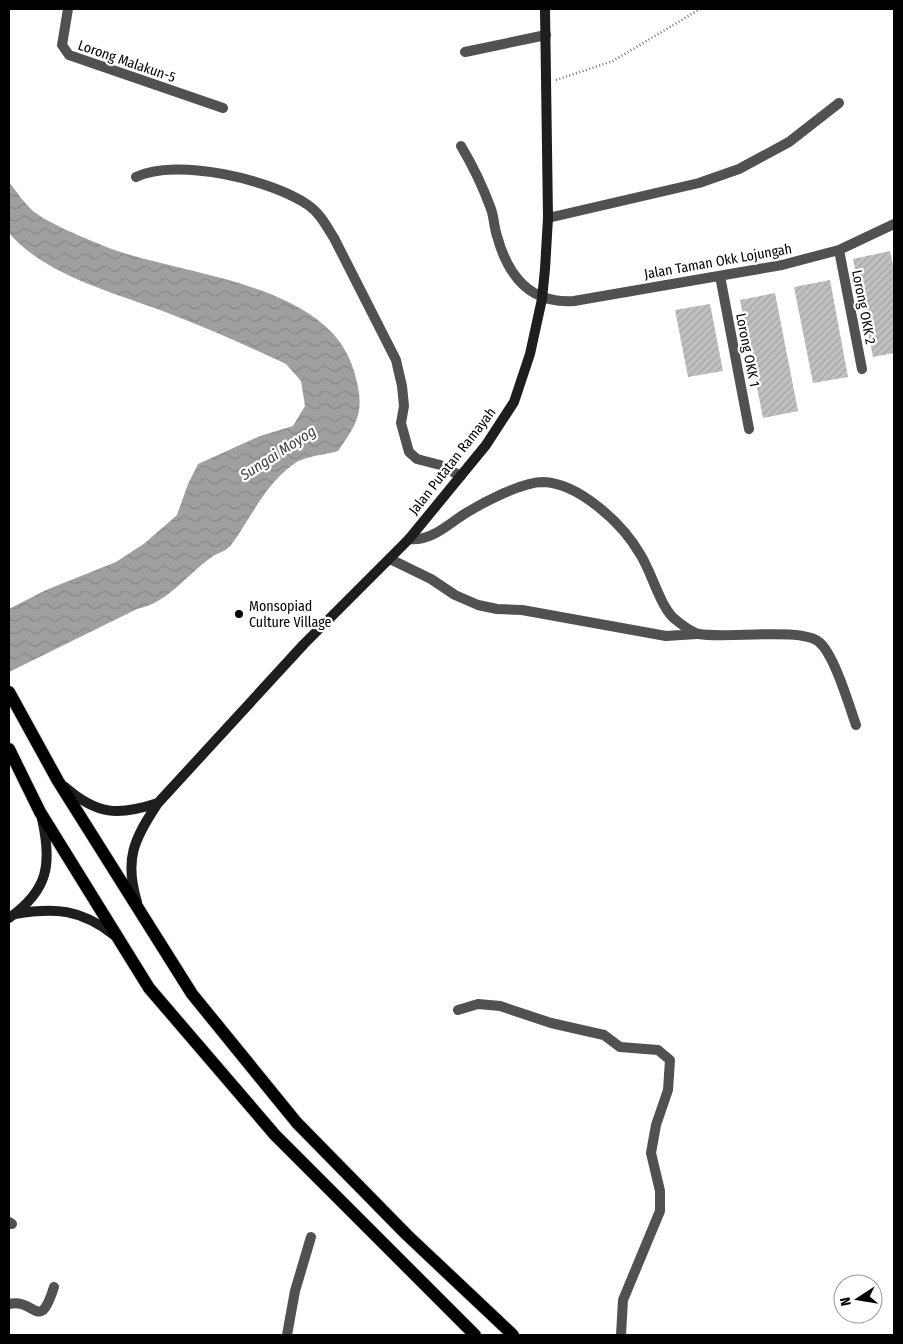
<svg xmlns="http://www.w3.org/2000/svg" width="903" height="1344" font-family="'Fira Sans Condensed',sans-serif">
	<style>
		.water { fill: url(#water-waves) }
		.building { fill: url(#building-hatch) }
		.lines { fill: none; stroke-linecap: round; stroke-linejoin: round }
		.primary-casing { stroke: #dbdbdb; stroke-width: 14 }
		.path { stroke: #737373; stroke-width: 2.5; stroke-dasharray: 1 2.5; stroke-linecap: butt }
		.street { stroke: #515151; stroke-width: 10 }
		.secondary { stroke: #1e1e1e; stroke-width: 10 }
		.primary { stroke: #000; stroke-width: 12 }
		.poi-dot { fill: #000; stroke: #fff; stroke-width: 2 }
		.labels { text-anchor: middle; stroke-width: 4.5; stroke-linejoin: round; paint-order: stroke }
		.street-label { font-size: 14px; fill: #000; stroke: #fff }
		.poi-label { font-size: 14px; fill: #000; stroke: #fff; text-anchor: start }
		.water-label { font-size: 15px; font-style: italic; fill: #404040; stroke: #fff }
	</style>
	<defs>
		<pattern id="water-waves" width="16" height="10" patternUnits="userSpaceOnUse" patternTransform="scale(1.25)"><rect width="16" height="10" fill="#9f9f9f"/><path d="M0 5q4-4 8 0t8 0" fill="none" stroke="#878787"/></pattern>
		<pattern id="building-hatch" width="6" height="6" patternUnits="userSpaceOnUse" patternTransform="scale(1.25)"><rect width="6" height="6" fill="#c0c0c0"/><path d="M-1 1l2-2M0 6l6-6M5 7l2-2" fill="none" stroke="#a3a3a3"/></pattern>
	</defs>
	<rect width="100%" height="100%" fill="#fff"/>
	<!-- water -->
	<path class="water" d="M9 182C16 191 24 203 33 211 51 225 83 237 104 246 178 276 328 280 354 371 365 409 360 420 338 451 325 455 304 456 294 464 264 485 252 517 231 545 227 551 217 553 212 557 187 574 168 603 137 609L9 672V609L46 590 116 562 145 543 177 515 188 484 198 464 260 436 293 426 305 406 301 381 286 364C245 345 203 326 160 310 111 292 44 274 9 233Z"/>
	<!-- building -->
	<path class="building" d="M890 251 894 270V353L873 357 853 259Z
		M830 280 848 377 813 383 794 287Z
		M775 293 798 411 763 418 740 300Z
		M710 304 723 371 688 377 675 310Z"/>
	<g class="lines">
		<!-- primary casing -->
		<g class="primary-casing">
			<path id="primary" d="M9 692 58 781 192 994 297 1123 407 1235 513 1335
				M9 749 40 812 149 988 275 1135 475 1335"/>
		</g>
		<!-- path -->
		<path class="path" d="M556 80 613 61 700 9"/>
		<!-- street -->
		<path class="street" d="M68 9 62 45 69 55 223 108
			M465 52 546 35
			M461 146C473 166 483 187 491 209 494 217 494 227 497 236 508 276 530 304 574 301L782 265 839 250 894 224
			M136 177C177 157 272 180 308 205 320 213 327 227 334 238L396 360 402 386 404 406 401 423 409 452 417 459 440 465 461 476
			M548 218 699 183 739 169 789 142 839 103
			M839 250 862 369
			M720 276 749 429
			M409 539C431 542 448 524 466 513 484 502 522 482 543 482 579 483 623 524 640 554 652 572 660 608 676 620 682 625 692 632 699 634 725 639 802 627 819 642 834 654 849 705 856 725
			M390 559 431 579 455 595 478 605 497 609 522 610 666 636 697 634
			M458 1010 478 1004 500 1006 551 1023 604 1035 620 1047 658 1050 670 1060 668 1090 656 1125 651 1153 660 1191V1211L623 1300 621 1335
			M9 1222 12 1224
			M9 1304C36 1298 39 1334 54 1287
			M287 1335 295 1291 311 1237"/>
		<!-- secondary -->
		<path class="secondary" d="M65 787C97 815 118 816 158 803
			M137 902C124 859 134 839 158 803L304 644 409 539 486 445 514 402 530 354 542 299 545 269 548 218 545 9
			M15 914C54 907 81 909 114 935
			M9 918C49 890 52 863 42 819"/>
		<!-- primary -->
		<use href="#primary" class="primary"/>
	</g>
	<!-- markers -->
	<circle class="poi-dot" cx="239" cy="614" r="5"/>
	<g class="labels">
		<!-- street labels -->
		<g class="street-label">
			<text transform="translate(127 61) rotate(19)" y="5">Lorong Malakun-5</text>
			<text transform="translate(718 261) rotate(-10)" y="5">Jalan Taman Okk Lojungah</text>
			<text transform="translate(864 307) rotate(79)" y="5">Lorong OKK 2</text>
			<text transform="translate(748 350) rotate(79)" y="5">Lorong OKK 1</text>
			<text transform="translate(452 461) rotate(-52)" y="5">Jalan Putatan Ramayah</text>
		</g>
		<!-- poi labels -->
		<g class="poi-label">
			<text x="249" y="611">Monsopiad<tspan x="249" dy="16">Culture Village</tspan></text>
		</g>
		<!-- water labels -->
		<g class="water-label">
			<text transform="translate(278 453) rotate(-33)" y="5">Sungai Moyog</text>
		</g>
	</g>
	<!-- border -->
	<rect width="903" height="1344" fill="none" stroke="#000000" stroke-width="20"/>
	<!-- north arrow -->
	<g transform="translate(858 1299) rotate(258)"><circle r="24" fill="#ffffff" stroke="#999999"/>
	<path d="M0-4L9 19L0 12L-9 19Z" fill="#000000"/>
	<text y="-8" font-size="14" font-weight="bold" text-anchor="middle" fill="#000000">N</text>
	</g>
</svg>
